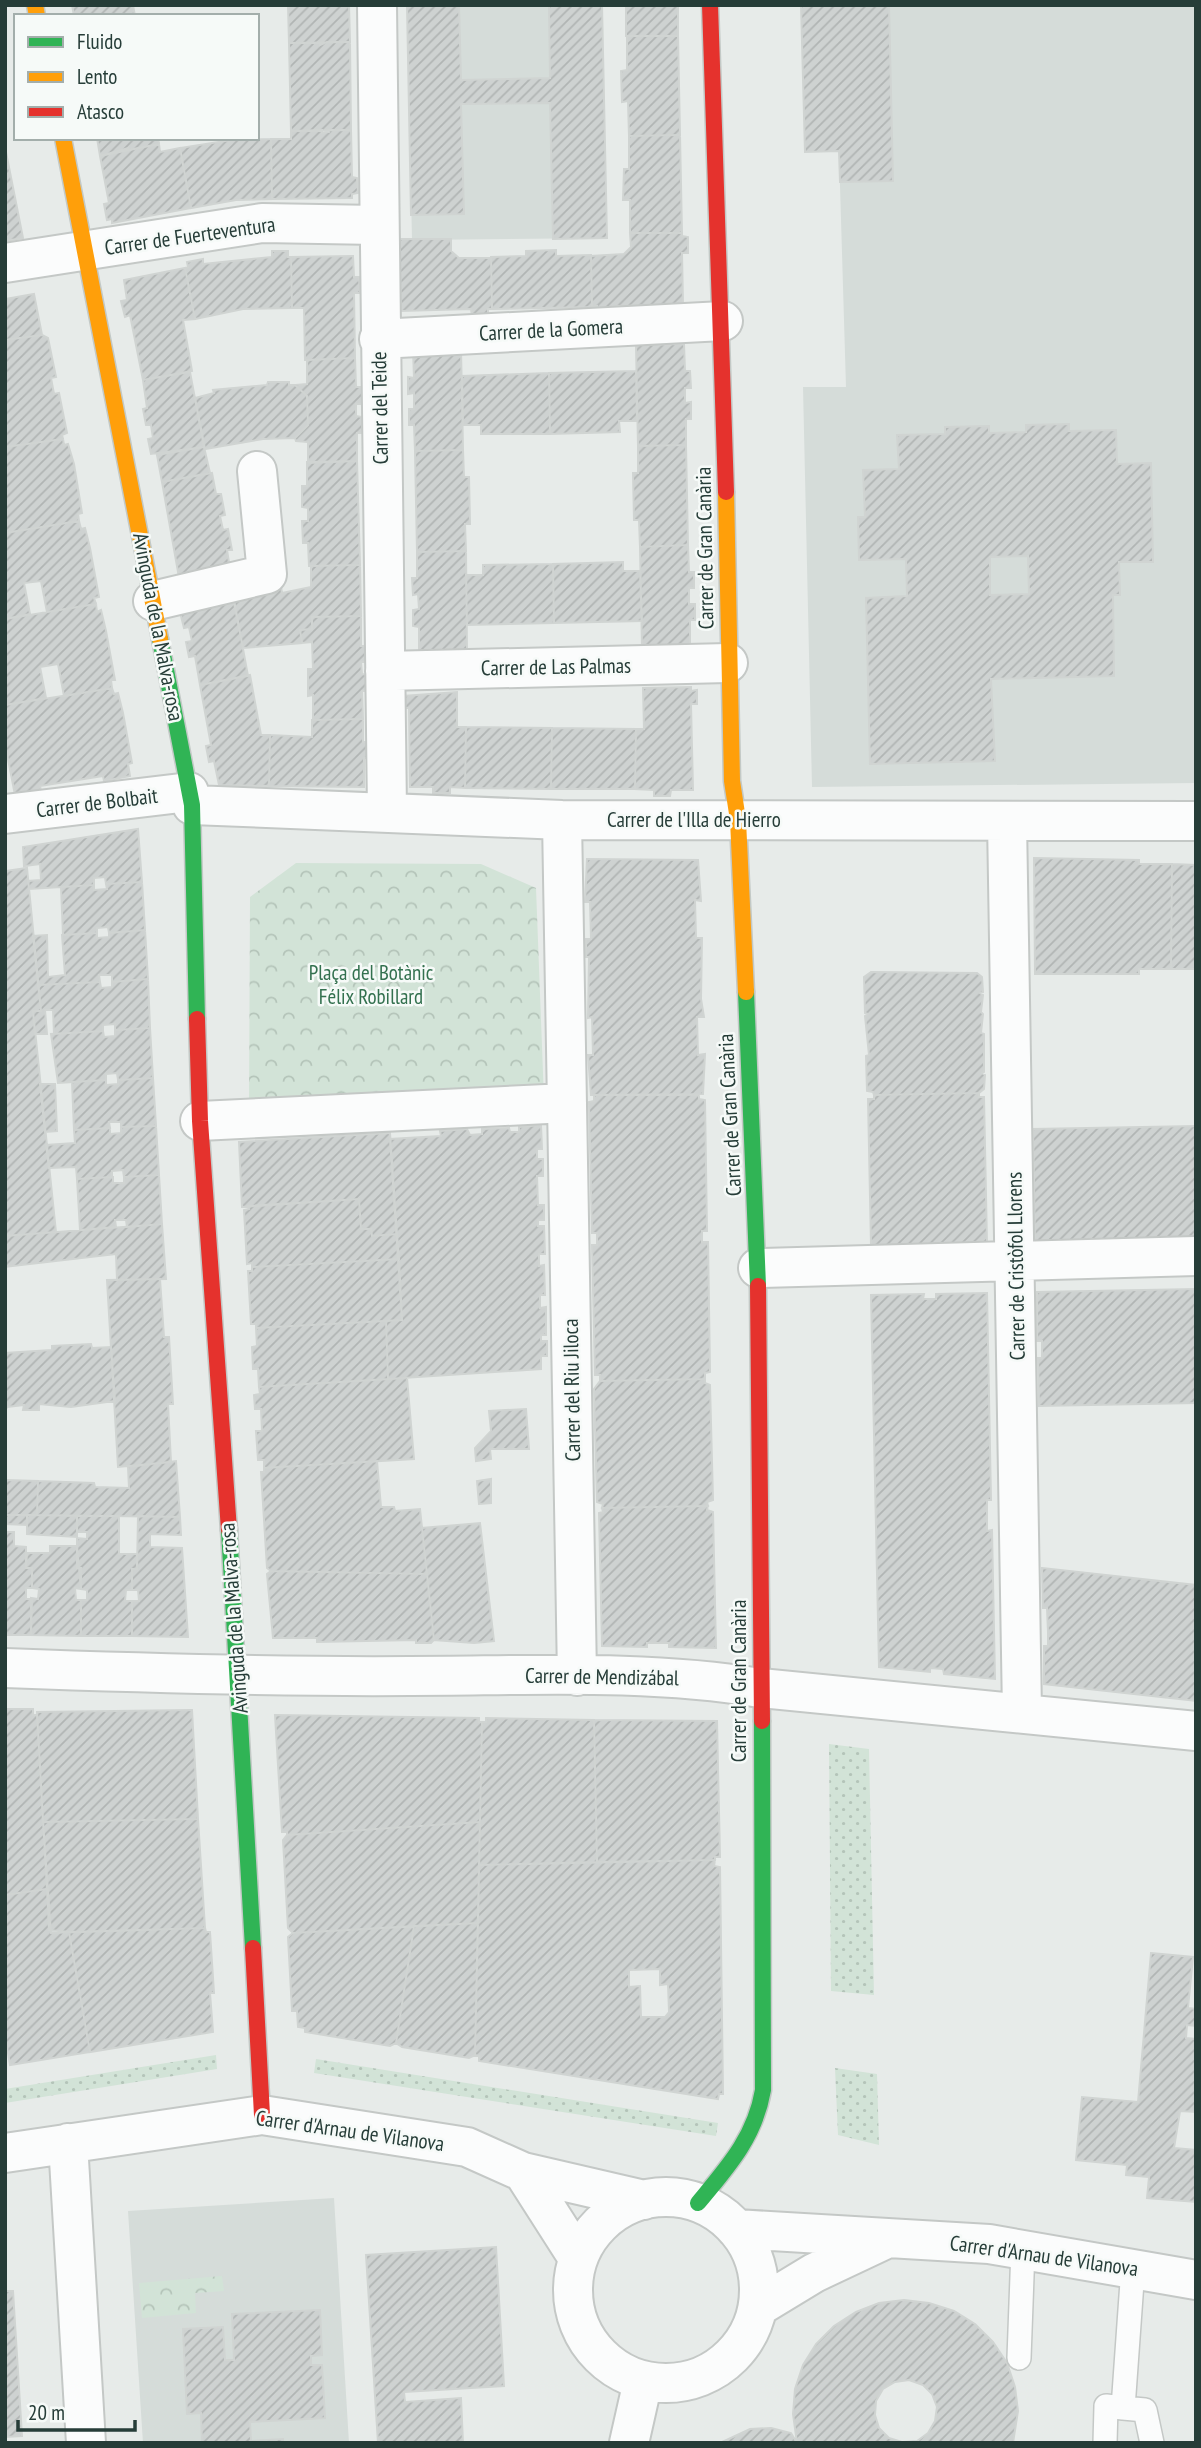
<svg xmlns="http://www.w3.org/2000/svg" width="1201" height="2448" font-family="'PT Sans Narrow',sans-serif">
	<style>
		.built { fill: #d5dcd9 }
		.grass { fill: url(#grass-dots) }
		.park { fill: url(#park-crowns) }
		.building { fill: url(#building-hatch); stroke: #d0d4d2; stroke-width: 2; fill-rule: evenodd }
		.lines { fill: none; stroke-linecap: round; stroke-linejoin: round }
		.lane-casing { stroke: #c4c8c6; stroke-width: 26 }
		.street-casing { stroke: #c4c8c6; stroke-width: 42 }
		.fast-casing { stroke: #c3c9c6; stroke-width: 19 }
		.slow-casing { stroke: #c3c9c6; stroke-width: 19 }
		.jam-casing { stroke: #c3c9c6; stroke-width: 19 }
		.lane { stroke: #fbfcfc; stroke-width: 23 }
		.street { stroke: #fbfcfc; stroke-width: 38 }
		.fast { stroke: #30b455; stroke-width: 16 }
		.slow { stroke: #ff9f0a; stroke-width: 16 }
		.jam { stroke: #e5322d; stroke-width: 16 }
		.labels { text-anchor: middle; stroke-width: 5; stroke-linejoin: round; paint-order: stroke }
		.street-label { font-size: 21px; fill: #263d38; stroke: #f6faf8 }
		.park-label { font-size: 21px; fill: #33714f; stroke: #f6faf8 }
	</style>
	<defs>
		<pattern id="grass-dots" width="8" height="8" patternUnits="userSpaceOnUse" patternTransform="scale(1.75)"><rect width="8" height="8" fill="#d2e3d7"/><path d="M2 2h.1M6 6h.1" fill="none" stroke="#b4c4b9" stroke-width="1.8" stroke-linecap="round"/></pattern>
		<pattern id="park-crowns" width="20" height="18" patternUnits="userSpaceOnUse" patternTransform="scale(1.75)"><rect width="20" height="18" fill="#d2e3d7"/><path d="M2 6a3 3 0 1 1 6 0M12 15a3 3 0 1 1 6 0" fill="none" stroke="#b4c4b9"/></pattern>
		<pattern id="building-hatch" width="6" height="6" patternUnits="userSpaceOnUse" patternTransform="scale(1.75)"><rect width="6" height="6" fill="#ced2d1"/><path d="M-1 1l2-2M0 6l6-6M5 7l2-2" fill="none" stroke="#b1b5b4"/></pattern>
	</defs>
	<rect width="100%" height="100%" fill="#e7ebe9"/>
	<!-- built -->
	<path class="built" d="M407 5H602L607 238 412 240Z
		M801 5H1196V783L812 787 803 387H846L839 152H805Z
		M334 2198 349 2443H143L128 2211Z"/>
	<!-- grass -->
	<path class="grass" d="M829 1744 869 1749 874 1995 831 1991Z
		M216 2055 217 2069 5 2103V2089Z
		M316 2059 718 2123 716 2136 314 2073Z
		M835 2068 877 2074 879 2145 838 2135Z"/>
	<!-- park -->
	<path class="park" d="M296 863 481 864 536 888 544 1099 249 1112 250 897Z
		M222 2276 224 2291 195 2293 196 2313 142 2318 139 2283Z"/>
	<!-- building -->
	<path class="building" d="M72 5H133L135 16H74Z
		M288 5H349L350 42 289 43Z
		M407 5H459L461 80 550 78 549 5H602L607 238 553 239 550 103 461 104 464 214 411 215Z
		M626 5H678V36H626Z
		M801 5H889L893 181 840 182 839 151 805 152Z
		M627 36H678L680 135 629 136 628 101 622 102 621 71 627 70Z
		M327 42H350L351 130 291 131 289 43H320V45Z
		M322 130V133L329 132V130H351L352 177 357 178 358 193 352 194V198L272 199 271 139H291V131Z
		M680 135 682 233H630V200H623L624 169H629V136Z
		M97 138H158L159 144 128 150V148L100 156Z
		M271 139 272 199 236 200 191 208 180 148 231 140Z
		M159 144 160 152 180 148 191 208 112 223V219L107 220 104 204 109 203 100 156Z
		M5 147 23 238 5 241Z
		M630 233H682V236L688 237V253H682L683 305 613 306V312H597V306L592 307 591 256 624 254 631 247Z
		M400 239H451V251L459 258H491L492 309H488V315L472 316 471 309 401 311 400 260H394V243H399Z
		M556 250V256L591 255 592 307 492 309 491 257 526 256V251Z
		M272 251H288V257H291L292 308 243 309 195 319 185 268 188 267 187 262 203 259V264L272 257Z
		M353 256 354 277H359L360 293H354L355 358 305 360 304 308H292L291 257Z
		M185 268 195 319 183 320 192 371 143 380 130 315 125 317 121 301 127 300 124 280Z
		M34 294 42 335 5 340V299Z
		M42 335 48 338 56 377 51 378 54 394 59 393 67 433 62 435 63 439 5 447V340Z
		M684 344 685 371H690L691 388H685V403L691 402V419H686V445L638 446 636 345Z
		M461 349 463 450 415 451 414 425H409V409H414V393L408 394V377L414 378 413 350Z
		M355 358 356 387H362V404H356V416L362 417V433H357V461L308 463V442L296 441 295 438 308 425 307 396 295 385 307 384V360Z
		M636 371 637 421H619L620 432 550 434 549 373Z
		M190 372 204 447 151 454 148 439 153 438 151 425H146L143 409 147 408 143 380Z
		M549 373 550 434H481V425H463L462 376Z
		M268 382H289V385H295L307 396 308 425 295 438 263 439 205 449 195 398 214 393 213 390 267 385Z
		M1069 424V431L1116 430 1117 464 1151 463 1153 562H1119L1120 595H1113L1114 676 991 679 995 761 870 764 866 598 907 596 906 559 859 560 858 517H865L863 470 899 469 897 435 945 434V427L989 426V433L1026 432V425ZM1028 556 1029 594 990 595V557Z
		M63 439 64 445 68 444 74 464 82 513 78 514 79 521 5 533V447Z
		M686 445 688 545 640 547 639 520H634L633 473H638V446Z
		M204 447 210 473 162 482 157 455Z
		M463 450 464 477H469L470 524H465L466 551 417 552 415 451Z
		M357 461 360 565 309 566 308 543H303L302 521H308V508L302 507V486H307V462Z
		M212 473 216 494H221L225 515 220 516 223 530 228 529 232 550H227L231 575 180 583 162 482Z
		M79 521 81 529 85 528 90 548 99 597 94 598 96 604 47 612 41 581 24 583 30 614 5 619V533Z
		M688 545 689 572H694V588H689V604H695V620H690V647L642 648 640 547Z
		M466 551 467 652 419 653V627L413 626V610L419 609 418 594 413 595 412 578H417V552Z
		M623 562V571H640L642 621 554 623 553 564Z
		M553 564 554 623 467 625 466 575H483V565Z
		M360 565 361 616 312 617V629L300 630 302 643 243 648 233 598 262 595 261 590 281 587 282 593 311 587V566Z
		M234 600 248 676 200 685 195 656 189 657 186 642 192 641 189 627 184 628 180 612Z
		M96 604 97 612 101 610 106 631 115 680H111L112 688 64 696 58 664 40 667 46 698 5 705V619Z
		M361 616V646H367V662H361L362 674 367 675V691H362L363 719 313 720V695L308 696V669H313L312 642 302 643 300 630 312 629V617Z
		M250 675 261 735H270L269 786 219 785 214 761 209 762 206 746 211 745 200 685Z
		M691 687V691L697 690V704H691L693 790H671L670 796H654V790L635 789 636 729H644L643 688Z
		M112 688 114 694 118 693 123 713 132 763 128 764 130 776 104 781 103 776 40 786 41 791 15 795 5 744V705Z
		M457 692V727H466L465 788 450 787V793H433V787H410L409 708H403V696Z
		M363 719V742H369V758H364V787L269 786 270 735 312 737V720Z
		M466 727 552 728 551 789 465 788Z
		M552 728 636 729 635 789H551Z
		M138 829 142 882 106 884 105 877 94 878V885L29 889 28 881 41 880 40 864 24 866 23 847Z
		M1034 858 1139 860V864H1172L1171 969H1139V974H1035Z
		M587 859 698 860 701 901 695 900 696 938H702L701 999 704 1017H697L698 1055 705 1054 703 1094 591 1095 588 1055H593L592 1017 588 1018 589 957H586V939H591L590 902H585Z
		M1172 864 1196 865V969H1171Z
		M27 868 41 1011H33L56 1232 5 1236V871Z
		M142 882 145 930 109 933 108 927 97 928V933L63 935 61 887 94 885V890L107 889 106 884Z
		M145 930 148 979 112 982V975H99L100 982 38 985 33 936 47 935 48 977 65 975 62 935 97 933V938L109 937V933Z
		M871 972 977 973 982 977 983 992 980 993 983 995 981 1012 983 1014 981 1033 984 1034V1072L982 1073 985 1075 984 1089 979 1093 874 1095 873 1092 867 1091 866 1056 869 1055 865 1016 868 1014 865 1013 864 977Z
		M148 979 150 1028 115 1030V1024L103 1025V1031L54 1034 53 1010H45L47 1034H35L33 1011H41L38 985 100 982 101 988 112 987V982Z
		M150 1028 153 1078 118 1080 117 1073 106 1074V1080L58 1083 51 1034 103 1031 104 1037 115 1036V1030Z
		M153 1078 156 1126 121 1127V1122H109L110 1128 74 1130 72 1082 106 1080V1085L118 1084V1080Z
		M40 1084H55L57 1131 45 1132Z
		M979 1093V1097H984L987 1244 871 1245 868 1099H874V1095Z
		M594 1095H699V1099L705 1100 707 1231H702V1242H708L710 1372 705 1373V1379L600 1381V1375H595L592 1245H597V1233H592L589 1102 594 1101Z
		M541 1125 542 1149H537V1159H543V1176H537L538 1205H544V1220H538V1226H544L545 1254H539V1266L544 1265 545 1295H540V1308L546 1307V1335H541V1341H547V1356H541V1369L388 1379 386 1321 402 1320 390 1139 441 1136 440 1131 467 1129 470 1135 482 1134V1129L509 1128 510 1132H519V1127Z
		M156 1126 159 1175 124 1177 123 1170 112 1171V1177L77 1179 76 1167 49 1168 46 1145 75 1143 74 1130 110 1128V1134L121 1133V1127Z
		M1196 1126V1241L1035 1243 1033 1129Z
		M390 1133 397 1234 372 1236 371 1229H361L359 1199 242 1207 239 1142Z
		M159 1175 162 1224 127 1227 126 1220H115L116 1227 80 1230 77 1179 113 1177V1183H124V1177Z
		M359 1199 361 1229H371L372 1236 397 1234 399 1259 252 1267V1263L247 1264 244 1210 249 1209 248 1206Z
		M162 1224 166 1279 117 1280 116 1254 5 1267V1236Z
		M399 1259 402 1320 256 1328V1324H251L248 1271H252V1267Z
		M160 1279 164 1337H169L173 1404H168L171 1462 118 1467 107 1280Z
		M1196 1289V1403L1039 1406 1038 1358H1042V1341H1037V1292Z
		M987 1293 991 1500H987V1531L992 1530 995 1679 944 1674 943 1669 930 1668V1672L879 1667 871 1295 924 1294 923 1299H936V1294Z
		M386 1321 388 1379 259 1387 258 1369H253L252 1347 257 1346 256 1328Z
		M91 1344 92 1348 111 1347 115 1401 71 1407 39 1404V1410H23L24 1405 7 1407 5 1411V1353L52 1350V1346Z
		M407 1378 414 1459 264 1468V1460H258L256 1431H262L261 1409H255L254 1395 260 1394 259 1387Z
		M705 1379V1383L710 1385 713 1500 707 1502 708 1506 602 1508 603 1504 597 1502 594 1389 600 1381Z
		M526 1409 529 1449H490L491 1459 476 1461 475 1448 491 1431 489 1411Z
		M176 1461 180 1517 37 1515 38 1481 94 1483 95 1487 129 1488 128 1467Z
		M377 1461 381 1507H394L395 1511 420 1509 427 1574 271 1571 267 1568 261 1472H264V1468Z
		M491 1479V1503L479 1504 477 1481Z
		M5 1480 38 1481 37 1515H5Z
		M708 1506 707 1510 713 1512 716 1648 669 1647V1643H647V1647L602 1646 599 1513 603 1512 602 1508Z
		M5 1515H27V1525L5 1524Z
		M27 1515 77 1516V1537L27 1534Z
		M77 1516H119V1554H137V1569H132V1590H126L125 1601H132V1636H81V1600H87V1590L81 1589V1568H77V1538L87 1539V1532H77Z
		M138 1516 180 1517 181 1535 150 1534V1547L182 1548 188 1637 132 1636V1601H139L138 1590H132V1569H137Z
		M480 1523 494 1641 474 1643 434 1640 422 1528Z
		M5 1532H14V1546L26 1547V1568H32V1588H26V1599H32L31 1635H5Z
		M50 1546H77L81 1589 75 1588 76 1600H81V1636L31 1635V1598L38 1599 39 1589 32 1588V1568H26L27 1553H50Z
		M1042 1568 1196 1585V1701L1044 1684V1646H1048V1632L1047 1608H1043Z
		M271 1571 427 1574 434 1640 431 1643H416V1640L317 1642V1638H273L267 1574Z
		M5 1709H33V1715H37L47 1889 5 1895Z
		M192 1710 198 1819 43 1822 37 1712Z
		M275 1715 479 1718V1722H482L480 1822 287 1835V1832H282Z
		M486 1718 594 1720 597 1862 479 1865 482 1722H486Z
		M594 1720 717 1721 720 1857H715V1860L597 1862Z
		M198 1819 205 1928 51 1933 43 1822Z
		M480 1822 478 1923 293 1933 288 1928 283 1840 287 1835Z
		M715 1860 714 1866 720 1867 723 2094H719L718 2099 479 2061V2056L475 2055 479 1865ZM660 1969V1985L668 1984 669 2012 665 2017H641L640 1986 629 1987V1970Z
		M47 1889 49 1930 69 1932 90 2052 10 2065 5 2035V1895Z
		M478 1923 475 2055 469 2058 402 2047 396 2043 414 1926Z
		M414 1926 396 2043 390 2046 305 2032V2028L298 2027 297 2011H292L288 1937 293 1933Z
		M205 1928 206 1932H210L214 1993H210L213 2032 90 2052 69 1932Z
		M1151 1953 1193 1957 1188 2008 1196 2009V2026L1187 2025 1186 2038 1196 2039V2112L1180 2111 1174 2148 1196 2150V2202L1147 2198 1149 2177 1126 2175 1127 2165 1076 2160 1082 2097 1138 2102Z
		M496 2247 504 2386 404 2392 405 2402 461 2398 463 2443H378L366 2255Z
		M5 2291H13L22 2436 5 2437Z
		M904 2300 929 2303 954 2311 975 2324 993 2342 1007 2363 1015 2387 1018 2411 1013 2443H797L793 2414 795 2389 803 2365 816 2344 834 2326 856 2312 879 2303ZM909 2380 923 2385 932 2394 937 2407 935 2421 928 2433 917 2441 902 2442 889 2438 879 2428 875 2415 876 2401 883 2389 895 2382Z
		M320 2310 322 2355 311 2356V2365H322L325 2418 250 2422 251 2441 283 2439V2443H202L201 2413 187 2414 183 2329 223 2327 225 2360H234L232 2314Z
		M771 2428 791 2433 797 2443H720L750 2429Z"/>
	<g class="lines">
		<!-- lane casing -->
		<g class="lane-casing">
			<path id="lane" d="M1019 2358 1023 2249
				M1123 2408 1145 2410 1152 2443
				M1105 2443 1106 2406 1123 2408 1133 2268"/>
		</g>
		<!-- street casing -->
		<g class="street-casing">
			<path id="street" d="M377 5 387 811
				M5 263 262 223 377 225
				M379 339 723 321
				M153 601 267 574 257 471
				M385 671 728 663
				M192 805 562 820 1196 821
				M5 814 189 792
				M562 820 577 1676
				M1007 821 1022 1712
				M200 1121 567 1103
				M758 1268 1196 1256
				M5 1668C140 1673 274 1677 410 1676 526 1676 645 1669 760 1688L1196 1731
				M68 2143 86 2443
				M5 2153 262 2115 467 2147 523 2172 644 2200
				M523 2172 578 2258
				M573 2290a93 93 0 1 1 186 0a93 93 0 1 1-186 0Z
				M736 2229 989 2244 1196 2280
				M758 2307 814 2273 886 2239
				M629 2443 643 2381"/>
		</g>
		<!-- fast casing -->
		<g class="fast-casing">
			<path id="fast" d="M160 639 192 805 197 1019
				M746 992 758 1286
				M229 1530 253 1948
				M698 2203C728 2167 755 2137 763 2090L762 1721"/>
		</g>
		<!-- slow casing -->
		<g class="slow-casing">
			<path id="slow" d="M35 5 37 16
				M63 138 160 639
				M726 492 732 781 738 820 746 992"/>
		</g>
		<!-- jam casing -->
		<g class="jam-casing">
			<path id="jam" d="M710 5 726 492
				M197 1019 200 1121 229 1530
				M758 1286 762 1721
				M253 1948 262 2115"/>
		</g>
		<!-- lane -->
		<use href="#lane" class="lane"/>
		<!-- street -->
		<use href="#street" class="street"/>
		<!-- fast -->
		<use href="#fast" class="fast"/>
		<!-- slow -->
		<use href="#slow" class="slow"/>
		<!-- jam -->
		<use href="#jam" class="jam"/>
	</g>
	<g class="labels">
		<!-- street labels -->
		<g class="street-label">
			<text transform="translate(190 236) rotate(-8)" y="7">Carrer de Fuerteventura</text>
			<text transform="translate(551 330) rotate(-3)" y="7">Carrer de la Gomera</text>
			<text transform="translate(380 408) rotate(-91)" y="7">Carrer del Teide</text>
			<text transform="translate(705 548) rotate(-91)" y="7">Carrer de Gran Canària</text>
			<text transform="translate(158 627) rotate(79)" y="7">Avinguda de la Malva-rosa</text>
			<text transform="translate(556 667) rotate(-1)" y="7">Carrer de Las Palmas</text>
			<text transform="translate(97 803) rotate(-7)" y="7">Carrer de Bolbait</text>
			<text x="694" y="827">Carrer de l'Illa de Hierro</text>
			<text transform="translate(730 1115) rotate(-93)" y="7">Carrer de Gran Canària</text>
			<text transform="translate(1016 1266) rotate(-91)" y="7">Carrer de Cristòfol Llorens</text>
			<text transform="translate(572 1390) rotate(-91)" y="7">Carrer del Riu Jiloca</text>
			<text transform="translate(234 1618) rotate(-94)" y="7">Avinguda de la Malva-rosa</text>
			<text transform="translate(602 1677) rotate(1)" y="7">Carrer de Mendizábal</text>
			<text transform="translate(739 1681) rotate(-90)" y="7">Carrer de Gran Canària</text>
			<text transform="translate(350 2131) rotate(8)" y="7">Carrer d'Arnau de Vilanova</text>
			<text transform="translate(1044 2256) rotate(8)" y="7">Carrer d'Arnau de Vilanova</text>
		</g>
		<!-- park labels -->
		<g class="park-label">
			<text x="371" y="980">Plaça del Botànic<tspan x="371" dy="24">Félix Robillard</tspan></text>
		</g>
	</g>
	<!-- border -->
	<rect width="1201" height="2448" fill="none" stroke="#263d38" stroke-width="14"/>
	<!-- legend -->
	<rect x="14" y="14" width="245" height="126" fill="#f6faf8" stroke="#a3aeab" stroke-width="2"/>
	<rect x="28" y="37" width="35" height="10" fill="#30b455" stroke="#a3aeab" stroke-width="2"/>
	<text x="77" y="49" font-size="21" fill="#263d38">Fluido</text>
	<rect x="28" y="72" width="35" height="10" fill="#ff9f0a" stroke="#a3aeab" stroke-width="2"/>
	<text x="77" y="84" font-size="21" fill="#263d38">Lento</text>
	<rect x="28" y="107" width="35" height="10" fill="#e5322d" stroke="#a3aeab" stroke-width="2"/>
	<text x="77" y="119" font-size="21" fill="#263d38">Atasco</text>
	<!-- scale -->
	<path d="M18 2420v10h117v-10" fill="none" stroke="#263d38" stroke-width="3.5"/>
	<text x="28" y="2420" font-size="21" fill="#263d38" stroke="#f6faf8" stroke-width="5" paint-order="stroke">20 m</text>
</svg>
